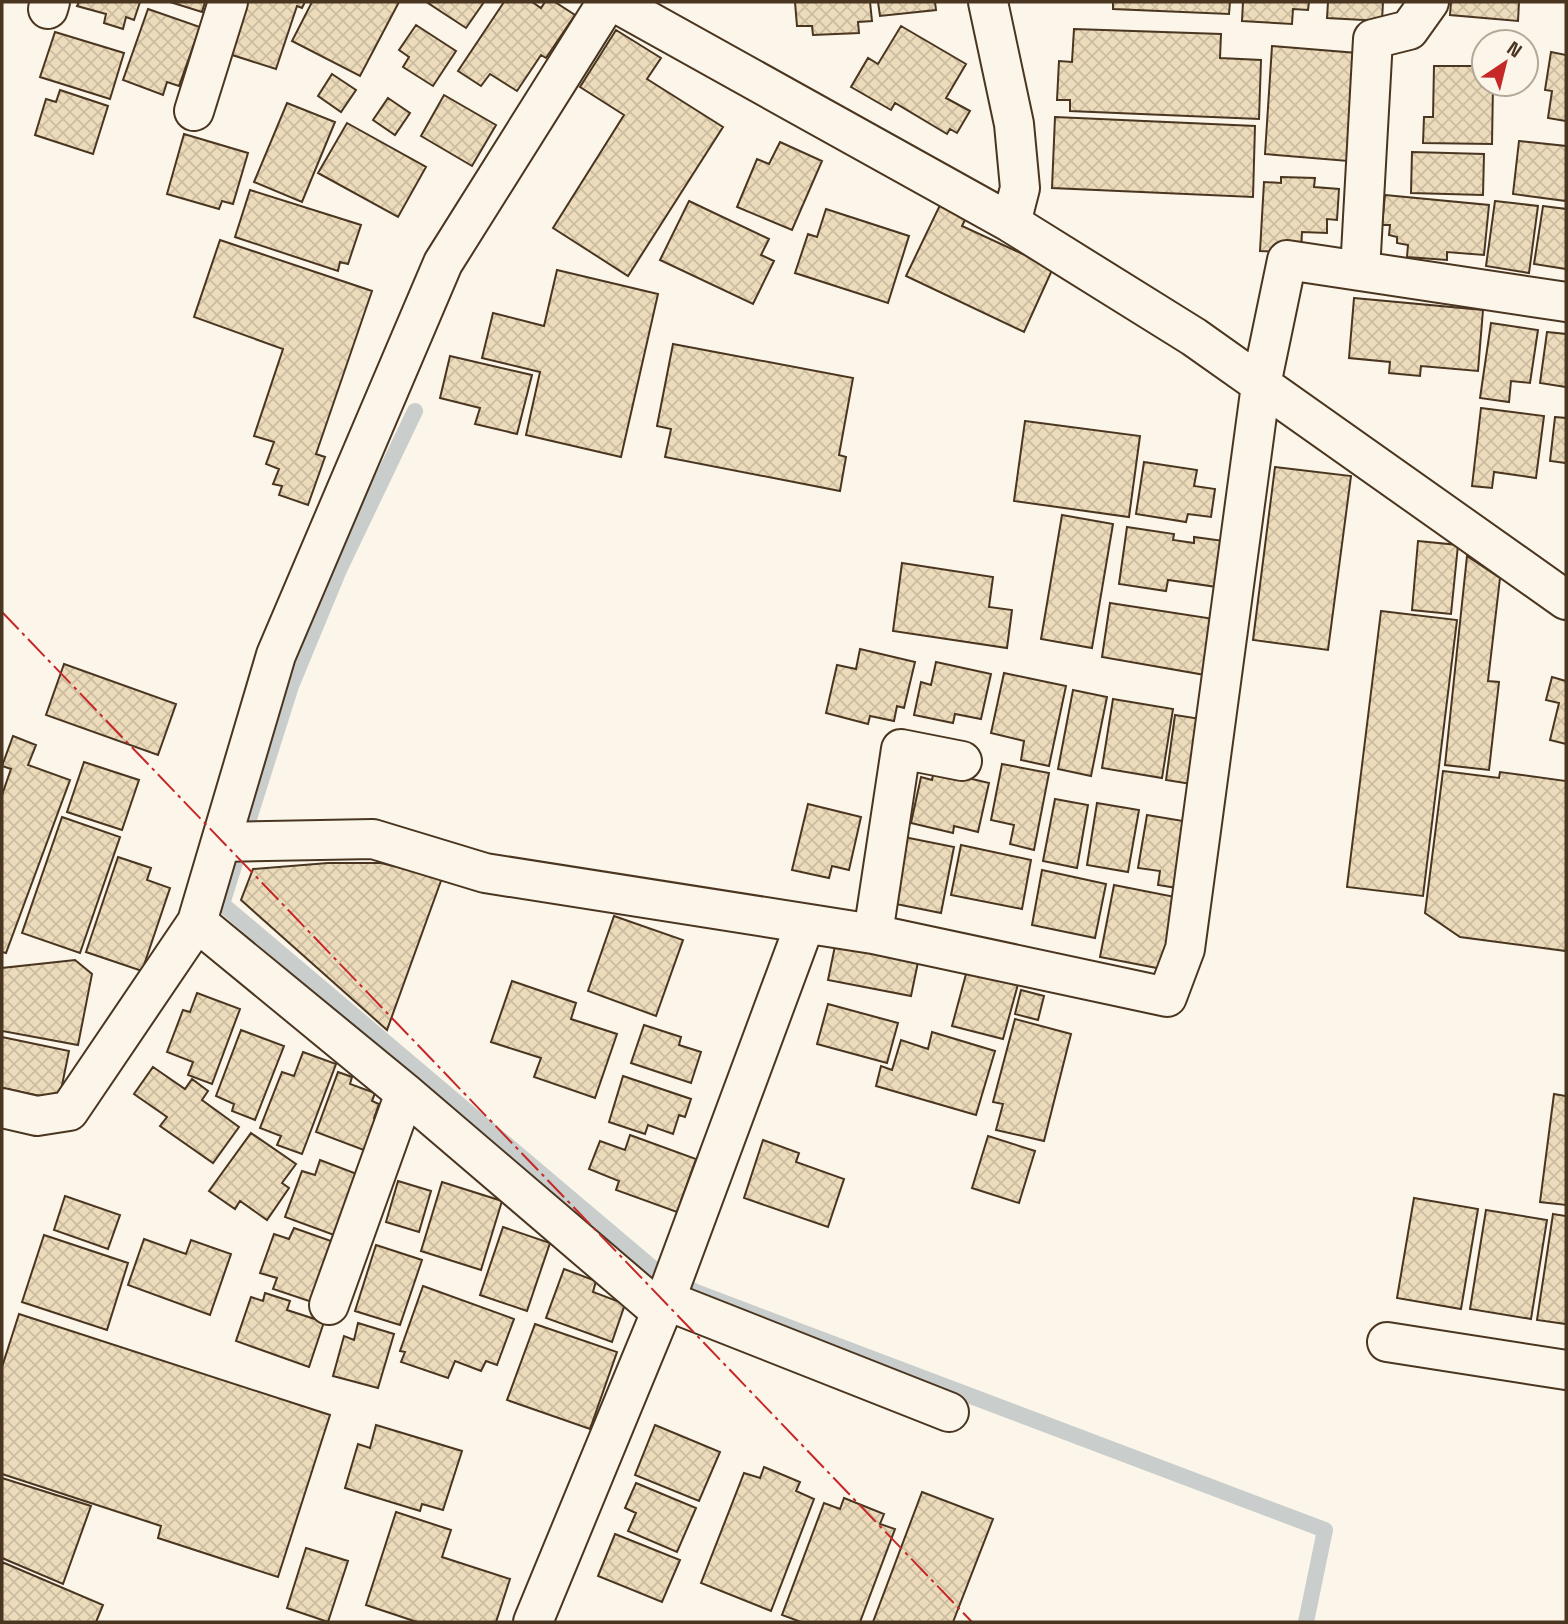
<svg xmlns="http://www.w3.org/2000/svg" width="1568" height="1624" font-family="'Space Grotesk',sans-serif">
	<style>
		.lines { fill: none; stroke-linecap: round; stroke-linejoin: round }
		.stream { stroke: #c9cecd; stroke-width: 16 }
		.building { fill: url(#building-cross-hatch); stroke: #4a3520; stroke-width: 2 }
		.minor-casing { stroke: #4a3520; stroke-width: 42 }
		.minor { stroke: #fbf6e9; stroke-width: 38 }
		.power { stroke: #c62828; stroke-width: 2; stroke-dasharray: 24 5 3.5 5; stroke-linecap: butt }
	</style>
	<defs>
		<pattern id="building-cross-hatch" width="8" height="8" patternUnits="userSpaceOnUse" patternTransform="scale(1.75)"><rect width="8" height="8" fill="#ecdcbc"/><path d="M0 0l8 8M0 8l8-8" fill="none" stroke="#ccbda1"/></pattern>
	</defs>
	<rect width="100%" height="100%" fill="#fbf6e9"/>
	<g class="lines">
		<!-- stream -->
		<path class="stream" d="M415 411 339 570 291 686 222 904 661 1275 696 1292 1325 1530 1306 1622"/>
	</g>
	<!-- building -->
	<path class="building" d="M79 2H140L134 20 126 17 123 29 104 23 106 14 77 6Z
		M170 2H205L202 12Z
		M243 2H305L302 8 297 6 276 69 226 53Z
		M312 2H399L360 76 292 41Z
		M429 2H484L466 28 428 3Z
		M504 2H532L541 8 545 2H555L575 15 546 58 541 55 517 91 490 74 481 86 458 71Z
		M795 2H870L872 21 858 22 859 33 813 35 812 26H797Z
		M878 2H935L936 10 880 16Z
		M1113 2H1230L1229 14 1113 9Z
		M1243 2H1309L1308 10 1293 9 1292 24 1242 21Z
		M1328 2H1383L1382 21 1327 18Z
		M1451 2H1519L1518 21 1450 15Z
		M148 9 200 27 179 86 167 82 163 95 123 80Z
		M416 25 456 51 433 86 403 67 409 57 399 50Z
		M901 26 966 64 946 98 970 111 957 133 950 129 947 134 895 103 891 110 851 87 868 58 878 64Z
		M1074 29 1221 34 1220 58 1261 60 1259 119 1070 111V100H1057L1059 61 1072 62Z
		M616 30 661 58 647 79 723 127 628 276 553 228 624 115 580 87Z
		M55 32 124 53 110 99 40 77Z
		M1272 46 1357 53 1348 161 1265 154Z
		M1551 52 1566 55V121L1548 118 1552 91 1545 90Z
		M1434 66H1484V84H1493L1492 144 1423 143 1424 117H1433Z
		M332 74 356 90 341 112 318 96Z
		M60 90 108 106 93 154 35 135 46 99 56 102Z
		M444 95 496 125 472 166 421 136Z
		M388 98 410 113 395 135 373 120Z
		M287 103 335 122 302 202 254 182Z
		M1055 117 1255 126 1253 197 1052 188Z
		M347 123 426 167 398 217 318 173Z
		M184 134 248 153 233 204 222 201 219 209 167 194Z
		M1519 141 1566 146V201L1513 194Z
		M780 142 822 161 792 230 737 207 757 159 769 164Z
		M1412 152 1484 154 1483 195 1411 193Z
		M1281 177 1315 178 1314 187 1339 189 1337 220 1327 219V233L1302 232 1301 253 1260 251 1264 182 1281 183Z
		M250 190 361 225 348 264 340 262 338 271 235 237Z
		M1385 195 1489 205 1484 255 1447 252V260L1407 257 1408 245 1397 243V237L1389 235 1390 225H1382Z
		M689 201 769 239 761 255 774 261 753 304 660 260Z
		M1495 201 1538 206 1529 273 1486 266Z
		M940 205 966 218 962 226 1053 268 1024 332 906 276Z
		M1543 206 1566 209V269L1534 264Z
		M826 209 909 236 888 303 795 273 808 234 817 237Z
		M220 240 372 291 316 454 325 457 308 505 279 495 282 486 273 484 279 469 266 464 274 442 254 436 283 349 194 317Z
		M557 270 658 294 621 457 526 435 540 372 482 358 493 313 544 326Z
		M1354 298 1483 310 1478 371 1421 366 1420 376 1389 373 1390 362 1349 358Z
		M1491 323 1538 330 1530 383 1511 381 1509 402 1480 398Z
		M1547 332 1566 334V387L1540 383Z
		M673 344 853 378 839 455 846 457 840 491 665 457 671 429 657 426Z
		M450 356 532 375 517 434 475 424 480 408 440 398Z
		M1481 408 1544 416 1536 478 1494 472 1492 488 1472 486Z
		M1555 417 1566 418V463L1550 461Z
		M1025 421 1140 436 1129 517 1014 501Z
		M1144 462 1197 470 1194 486 1215 489 1211 517 1188 514 1186 522 1136 514Z
		M1275 467 1351 476 1328 650 1253 640Z
		M1062 515 1113 524 1092 648 1041 639Z
		M1127 527 1174 534 1173 540 1194 543V537L1224 541 1217 587 1168 580 1166 591 1119 584Z
		M1418 541 1458 545 1451 614 1412 610Z
		M1467 556 1500 578 1488 681 1499 682 1489 770 1445 765Z
		M902 563 993 577 989 607 1012 610 1007 648 893 631Z
		M1110 603 1214 619 1205 675 1102 657Z
		M1381 611 1457 620 1423 896 1347 887Z
		M860 649 915 662 904 708 897 706 894 721 870 716 868 724 826 713 837 665 856 669Z
		M936 662 991 674 981 719 955 714 953 723 914 715 921 682 931 685Z
		M64 664 176 704 158 755 46 715Z
		M1004 673 1066 686 1049 766 1021 760 1024 741 991 733Z
		M1552 677 1566 681V744L1550 740 1559 703 1546 700Z
		M1073 690 1107 697 1091 776 1058 769Z
		M1113 699 1173 709 1162 778 1102 768Z
		M1175 715 1207 720 1198 785 1166 780Z
		M13 736 36 745 28 765 70 780 6 953 2 952V795L11 769 2 766Z
		M84 762 139 780 122 830 67 812Z
		M1002 764 1049 773 1034 850 1010 844 1014 825 991 820Z
		M934 770 989 783 978 832 954 826 953 833 911 823 921 777 932 780Z
		M1443 771 1499 778 1500 772 1566 781V951L1460 937 1425 913Z
		M1055 799 1088 805 1077 868 1043 861Z
		M1097 803 1139 810 1128 872 1087 865Z
		M808 804 861 817 849 870 832 866 829 878 792 870Z
		M1147 815 1189 822 1177 888 1158 885 1160 871 1138 868Z
		M62 817 120 837 80 953 22 933Z
		M904 837 954 847 941 913 891 903Z
		M961 845 1031 860 1022 909 951 895Z
		M118 857 151 868 147 880 170 888 142 971 86 952Z
		M328 863H381L442 878 387 1030 241 900 253 869Z
		M1042 870 1106 884 1095 938 1032 925Z
		M1114 885 1175 897 1162 969 1100 957Z
		M614 916 683 940 656 1016 588 991Z
		M835 946 918 962 911 996 828 980Z
		M75 960 92 974 78 1045 2 1031V968Z
		M969 963 1020 977 1003 1039 952 1026Z
		M512 981 576 1003 571 1019 617 1034 595 1098 534 1077 541 1058 491 1042Z
		M1021 990 1044 996 1038 1020 1015 1014Z
		M197 993 240 1009 212 1084 188 1075 193 1062 167 1052 183 1010 190 1012Z
		M828 1004 898 1023 887 1063 817 1044Z
		M1015 1019 1071 1034 1044 1141 996 1130 1003 1104 993 1102Z
		M644 1025 681 1037 679 1045 701 1052 691 1083 631 1063Z
		M241 1030 284 1046 255 1120 232 1111 234 1104 216 1096Z
		M932 1032 995 1051 976 1115 876 1086 881 1066 892 1070 901 1040 928 1049Z
		M2 1037 69 1051 59 1100 2 1088Z
		M303 1052 336 1064 302 1154 277 1145 281 1136 260 1128 282 1072 294 1076Z
		M153 1067 185 1089 192 1079 208 1091 202 1100 239 1127 213 1163 160 1126 167 1117 134 1094Z
		M338 1072 352 1077 350 1084 375 1093 372 1101 379 1104 374 1118 381 1120 369 1152 316 1132Z
		M623 1076 691 1099 685 1117 679 1115 673 1134 648 1125 645 1134 609 1122Z
		M1554 1094 1566 1096V1205L1540 1202Z
		M251 1133 296 1164 282 1183 289 1188 267 1220 240 1201 235 1209 209 1191Z
		M630 1135 696 1159 677 1212 616 1190 619 1181 589 1169 600 1141 625 1150Z
		M988 1136 1035 1151 1019 1203 972 1188Z
		M763 1140 799 1153 796 1162 844 1179 828 1227 744 1198Z
		M320 1160 357 1174 334 1235 285 1217 302 1171 315 1175Z
		M398 1181 431 1191 419 1232 386 1222Z
		M442 1182 502 1201 481 1270 421 1251Z
		M65 1196 120 1215 108 1249 54 1230Z
		M1414 1198 1478 1209 1461 1309 1397 1298Z
		M1486 1210 1547 1220 1531 1319 1470 1309Z
		M1553 1214 1566 1216V1324L1537 1320Z
		M503 1227 550 1243 527 1311 480 1295Z
		M294 1228 334 1242 312 1302 273 1289 277 1278 260 1273 274 1234 289 1239Z
		M44 1235 128 1263 107 1330 22 1302Z
		M144 1239 186 1254 191 1240 231 1254 210 1315 128 1285Z
		M376 1245 422 1260 400 1325 355 1311Z
		M564 1269 596 1281 593 1292 625 1304 612 1342 546 1318Z
		M423 1286 514 1319 497 1365 486 1361 481 1371 455 1361 448 1378 401 1362 405 1352 400 1351Z
		M265 1293 290 1301 287 1310 324 1322 309 1367 236 1341 251 1297 263 1301Z
		M19 1314 330 1415 278 1577 158 1538 161 1526 2 1474V1367Z
		M358 1323 394 1334 378 1388 333 1376 344 1336 354 1340Z
		M535 1324 617 1352 590 1429 507 1400Z
		M376 1425 462 1451 443 1510 422 1504 420 1511 345 1488 358 1444 370 1448Z
		M655 1425 720 1452 699 1501 635 1475Z
		M764 1467 800 1482 796 1491 814 1499 771 1611 701 1583 744 1473 760 1478Z
		M2 1478 91 1506 63 1584 2 1558Z
		M636 1483 696 1508 677 1552 628 1531 636 1513 625 1508Z
		M922 1492 993 1519 953 1622H873Z
		M844 1498 884 1514 880 1524 895 1529 860 1622H801L782 1615 824 1503 840 1509Z
		M396 1512 451 1530 442 1557 510 1579 496 1622H417L366 1605Z
		M615 1534 680 1560 662 1602 598 1576Z
		M306 1548 348 1561 328 1622 287 1608Z
		M2 1562 103 1605 96 1622H2Z"/>
	<g class="lines">
		<!-- minor casing -->
		<g class="minor-casing">
			<path id="minor" d="M614 2 1011 223 1194 337 1566 600
				M988 2 1014 124 1020 188 1011 223
				M48 9 50 2
				M194 111 228 2
				M1360 271 1373 39 1409 30 1429 2
				M221 842 373 839 485 873 873 934 1167 997 1185 949 1261 385 1287 260 1566 302
				M197 922 405 1093 661 1312
				M873 934 901 749 962 761
				M2 1108 37 1116 69 1111 197 922 276 655 443 263 607 2
				M665 1300 949 1412
				M329 1305 405 1093
				M1387 1342 1566 1370
				M533 1622 661 1312 805 924"/>
		</g>
		<!-- minor -->
		<use href="#minor" class="minor"/>
		<!-- power -->
		<path class="power" d="M2 612 972 1622"/>
	</g>
	<!-- border -->
	<rect width="1568" height="1624" fill="none" stroke="#4a3520" stroke-width="7"/>
	<!-- north arrow -->
	<g transform="translate(1505 63) rotate(35)"><circle r="33" fill="#fbf6e9" stroke="#b4a999" stroke-width="2"/>
	<path d="M0-5L12 26L0 18L-12 26Z" fill="#c62828"/>
	<text y="-10" font-size="19" font-weight="bold" text-anchor="middle" fill="#4a3520">N</text>
	</g>
</svg>
